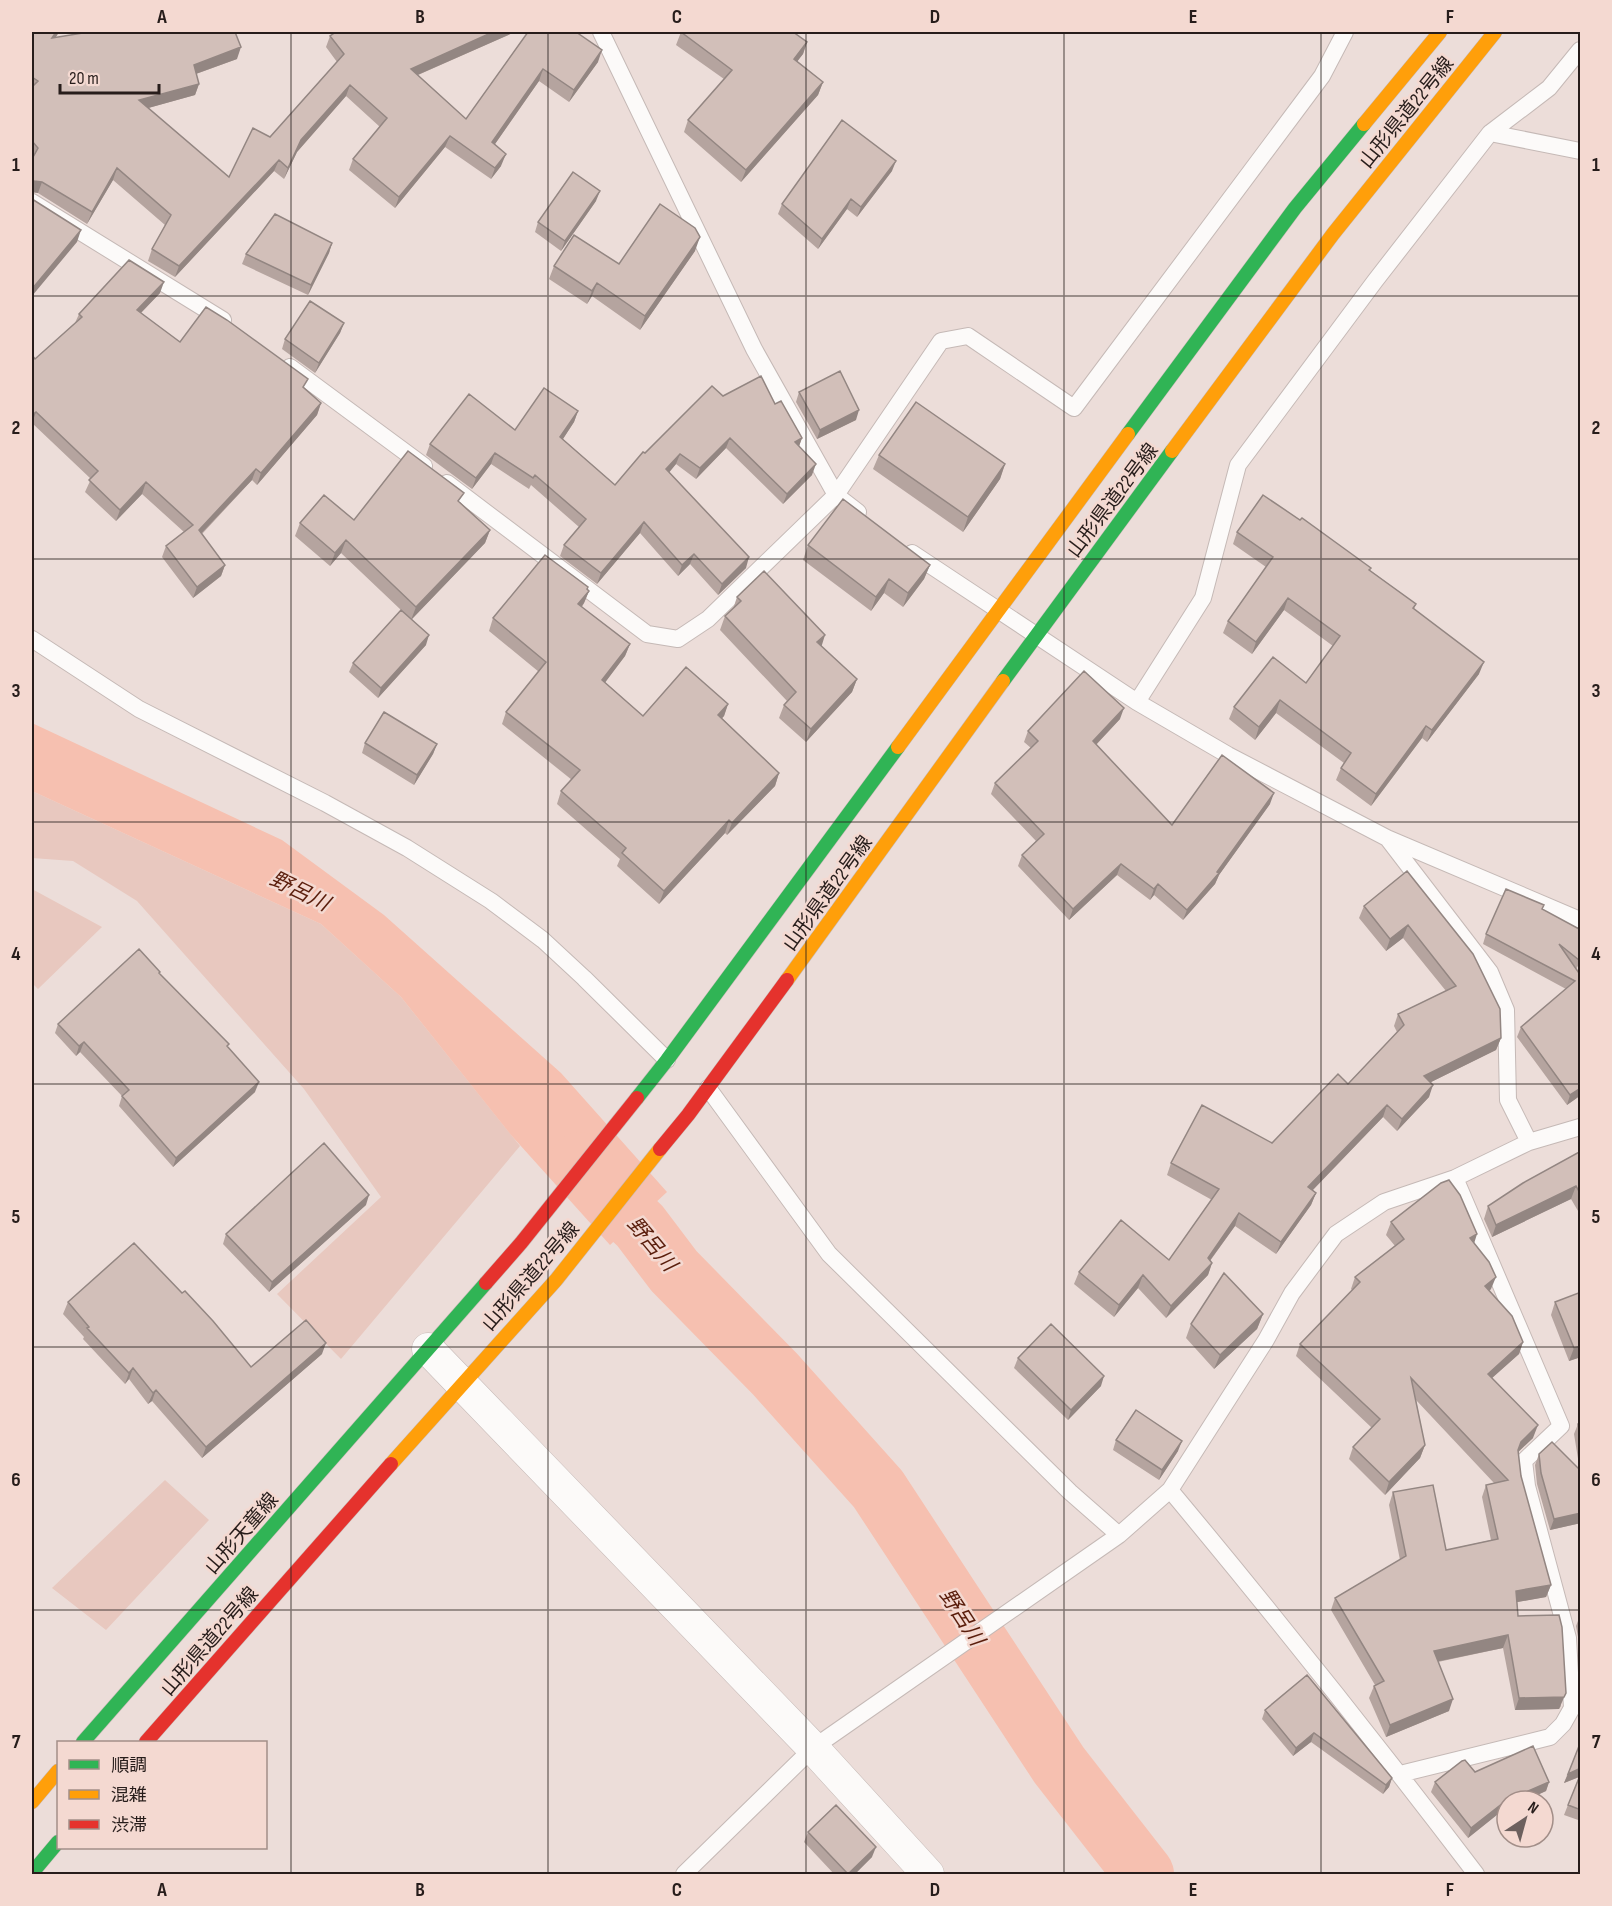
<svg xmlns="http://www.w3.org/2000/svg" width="1612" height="1906" font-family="'Sofia Sans Condensed','Noto Sans JP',sans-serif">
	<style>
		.green { fill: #e8c8bf }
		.water { fill: #f6c0b0 }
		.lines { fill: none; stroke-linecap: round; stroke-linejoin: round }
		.river { stroke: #f6c0b0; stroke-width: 60 }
		.lane-casing { stroke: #c5b9b6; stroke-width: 18 }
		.street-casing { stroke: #c5b9b6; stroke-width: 33 }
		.fast-casing { stroke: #c5b9b6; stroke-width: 15 }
		.slow-casing { stroke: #c5b9b6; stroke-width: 15 }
		.jam-casing { stroke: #c5b9b6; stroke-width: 15 }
		.lane { stroke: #fcfaf9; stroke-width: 16 }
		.street { stroke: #fcfaf9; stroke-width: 32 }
		.fast { stroke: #30b455; stroke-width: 14 }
		.slow { stroke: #ff9f0a; stroke-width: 14 }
		.jam { stroke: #e5322d; stroke-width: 14 }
		.wall { fill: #b5a49f }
		.shaded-wall { fill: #938682 }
		.building { fill: #d2bfb9; stroke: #938682; stroke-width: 1.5 }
		.grid { fill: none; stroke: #271d1b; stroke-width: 1.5; stroke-opacity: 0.55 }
		.labels { text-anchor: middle; stroke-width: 5; stroke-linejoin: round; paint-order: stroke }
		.street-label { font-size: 20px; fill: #271d1b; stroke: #f4d9d1 }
		.water-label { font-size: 21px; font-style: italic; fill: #5a1d0b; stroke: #f4d9d1 }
		.neatline { fill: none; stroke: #271d1b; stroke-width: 2 }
		.grid-label { font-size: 20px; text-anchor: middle; font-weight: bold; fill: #271d1b }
	</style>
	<rect width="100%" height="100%" fill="#ecddd9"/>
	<!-- green -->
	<path class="green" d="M32 791 321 924 401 997 520 1146 341 1359 277 1294 381 1197 304 1089 137 901 73 861 32 858Z
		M32 889 102 927 38 989 32 983Z
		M165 1480 209 1520 106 1630 52 1588Z"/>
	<!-- water -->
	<path class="water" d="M32 723 282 840 384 915 561 1073 667 1192 610 1245 511 1135 401 997 321 924 32 791Z"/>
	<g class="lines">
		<!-- river -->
		<path class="river" d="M580 1162 604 1192 640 1226 674 1271 775 1374 878 1489 1059 1765 1144 1874"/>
		<!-- lane casing -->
		<g class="lane-casing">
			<path id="lane" d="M1490 133 1580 151
				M32 202 223 320
				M290 367 424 466
				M447 483 647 634 678 639 708 619 836 495 754 349 601 32
				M858 512 836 495 941 341 968 336 1074 408 1322 76 1345 32
				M912 553 1137 702 1228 755 1387 838 1580 920
				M32 639 139 709 325 803 407 848 491 901 543 940 584 978 667 1060
				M1137 702 1203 598 1238 465 1375 281 1490 133 1549 88 1580 50
				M1388 839 1490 972 1506 1010 1508 1100 1529 1142
				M708 1088 829 1254 1070 1492 1119 1535
				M1170 1490C1275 1616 1377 1744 1476 1874
				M1400 1774 1550 1737 1563 1724 1572 1708 1568 1638 1527 1486 1524 1461 1561 1426 1455 1178
				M684 1874 813 1748 1119 1535 1170 1490 1266 1340 1292 1293 1336 1234 1384 1202 1455 1178 1529 1142 1580 1127"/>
		</g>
		<!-- street casing -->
		<g class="street-casing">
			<path id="street" d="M428 1349 813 1748 928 1874"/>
		</g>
		<!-- fast casing -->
		<g class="fast-casing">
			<path id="fast" d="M1128 434 1295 208 1364 124
				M1003 681 1172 451
				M637 1098 667 1060 898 747
				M83 1742 486 1283
				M32 1873 58 1842"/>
		</g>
		<!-- slow casing -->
		<g class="slow-casing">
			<path id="slow" d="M1364 124 1440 32
				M1172 451 1333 234 1495 32
				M898 747 1128 434
				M787 980 1003 681
				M391 1464 556 1280 660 1149
				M32 1802 58 1771"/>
		</g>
		<!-- jam casing -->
		<g class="jam-casing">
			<path id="jam" d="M660 1149 688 1115 787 980
				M486 1283 521 1243 637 1098
				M146 1742 391 1464"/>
		</g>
		<!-- lane -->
		<use href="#lane" class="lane"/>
		<!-- street -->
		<use href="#street" class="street"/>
		<!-- fast -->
		<use href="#fast" class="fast"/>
		<!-- slow -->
		<use href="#slow" class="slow"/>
		<!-- jam -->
		<use href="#jam" class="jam"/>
	</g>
	<!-- wall -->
	<path class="wall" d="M32 32H59L55 38 237 59 196 74 199 84 195 95 148 108 229 177 270 137 337 62 326 47 330 36 336 32H515L418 75 466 119 528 32 598 62 569 102 539 81 495 144 501 166 491 179 445 147 395 208 349 170 353 159 380 127 346 96 297 152 284 179 274 171 175 277 148 261 152 249 165 225 113 180 87 224 38 193 32 192Z
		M681 32 807 42 803 54 797 61 823 82 818 95 741 182 684 132 688 120 724 79 676 45Z
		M892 171 857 217 847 209 818 249 778 214 782 204Z
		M596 201 561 251 535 232 538 222Z
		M332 243 329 253 308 295 242 264 246 254Z
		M695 251 640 330 592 296 587 304 549 279 554 266 619 264Z
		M160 293 141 313 180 342 305 389 321 403 317 415 257 485 252 480 202 534 225 565 221 576 193 598 162 557 166 546 184 532 142 494 116 521 85 492 91 479 32 423 35 359 75 323 79 314Z
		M344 323 340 333 315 373 282 349 285 339Z
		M799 392 856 420 817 439 796 402Z
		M723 396 775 404 802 438 799 446 812 475 783 504 726 448 696 479 676 464 669 472 746 568 718 595 690 564 678 576 640 533 597 584 560 556 564 545 579 527 531 485 529 489 491 464 472 489 426 455 430 444 515 430 578 411 574 422 563 439 615 485 645 453Z
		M879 455 1005 464 1000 479 963 532 873 469Z
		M460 502 490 530 485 543 412 619 426 645 378 698 349 672 353 663 401 610 341 553 330 566 295 536 300 523 354 520Z
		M1237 532 1371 568 1370 570 1416 604 1414 609 1479 674 1427 742 1422 738 1371 806 1336 780 1341 768 1344 763 1276 713 1255 740 1229 719 1234 707 1306 683 1333 646 1284 610 1252 654 1223 633 1228 621 1266 567 1233 544Z
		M808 545 930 565 924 579 903 607 884 593 871 611 803 560Z
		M587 590 589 591 584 603 582 607 630 644 625 656 605 682 643 716 728 704 724 716 722 718 779 773 775 786 727 835 725 833 659 904 617 866 620 859 557 804 561 791 572 780 502 724 506 712 539 672 489 631 493 618Z
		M737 597 821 646 857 679 852 692 806 742 779 718 784 705 787 701 720 630 725 616 733 609Z
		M1120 719 1096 745 1172 825 1270 804 1219 875 1215 884 1183 920 1154 895 1150 900 1117 875 1069 920 1018 866 1022 855 1036 841 991 794 995 783 1031 748 1024 742 1028 731Z
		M365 743 437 744 433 754 414 785 362 753Z
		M1407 871 1501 1038 1496 1050 1431 1082 1429 1097 1397 1131 1383 1117 1313 1190 1316 1193 1311 1205 1276 1254 1235 1226 1210 1261 1212 1263 1208 1275 1166 1318 1138 1288 1114 1317 1074 1284 1079 1272 1169 1260 1212 1200 1167 1175 1171 1163 1272 1143 1348 1084 1397 1032 1394 1026 1398 1014 1446 991 1403 938 1386 951 1359 918 1364 906Z
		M1542 909 1581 961 1576 969 1581 976V1095L1567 1105 1517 1037 1521 1027 1566 989 1483 944 1486 934Z
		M159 973 228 1048 255 1092 173 1167 119 1106 122 1096 80 1052 76 1056 55 1033 58 1024Z
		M1581 1151V1216L1571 1199 1492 1237 1484 1219 1488 1206Z
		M366 1205 269 1292 223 1244 226 1234Z
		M1391 1222 1474 1243 1491 1289 1489 1291 1523 1342 1519 1354 1492 1378 1533 1438 1518 1452 1521 1476 1551 1585 1546 1597 1517 1602 1518 1616 1561 1706 1559 1709 1515 1710 1503 1648 1438 1662 1449 1711 1386 1737 1369 1698 1374 1686 1375 1685 1331 1610 1335 1598 1400 1560 1389 1505 1393 1492 1446 1550 1491 1540 1482 1497 1486 1485 1494 1483 1416 1400 1425 1445 1420 1458 1385 1495 1349 1459 1353 1447 1372 1428 1296 1356 1300 1344 1352 1290 1351 1289 1355 1277 1395 1246 1386 1235Z
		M1581 1292V1357L1569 1361 1551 1315 1555 1302Z
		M68 1302 251 1367 322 1354 202 1458 152 1401 148 1404 129 1379 125 1384 83 1339 84 1337 63 1314Z
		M1263 1314 1257 1329 1214 1369 1186 1338 1191 1324Z
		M1018 1358 1101 1386 1068 1420 1014 1368Z
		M1581 1423V1523L1550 1530 1537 1484 1535 1465 1539 1454 1580 1471 1574 1434 1578 1424Z
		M1116 1440 1178 1451 1159 1480 1113 1450Z
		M1581 1613V1675L1578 1637 1576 1626Z
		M1307 1675 1392 1778 1389 1787 1383 1794 1311 1742 1293 1756 1262 1719 1265 1710Z
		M1581 1741V1821L1564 1815 1579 1777 1564 1783Z
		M1475 1772 1549 1782 1546 1791 1524 1801H1507V1808L1503 1810 1468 1838 1431 1792 1435 1782Z
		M808 1832 872 1857 854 1875H835L804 1842Z"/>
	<!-- shaded-wall -->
	<path class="shaded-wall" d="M56 32H59L48 50 52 38Z
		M493 32H515L406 80 411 69Z
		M807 42 803 54 790 71 794 59Z
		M241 47 237 59 190 76 194 65Z
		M602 50 598 62 569 102 574 90Z
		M543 69 539 81 488 154 492 142Z
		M823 82 818 95 741 182 746 170Z
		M199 84 195 95 134 112 139 100Z
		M350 85 346 96 297 152 284 179 288 168 301 140Z
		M450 136 445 147 395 208 399 197Z
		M506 154 501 166 491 179 495 168Z
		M279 160 274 171 175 277 179 266Z
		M896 161 892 171 857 217 861 207Z
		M117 168 113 180 87 224 92 212Z
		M34 181 42 182 38 193 32 192V187Z
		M600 191 596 201 561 251 565 241Z
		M851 199 847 209 818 249 822 239Z
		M81 230 77 242 32 296V289Z
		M700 237 695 251 640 330 645 316Z
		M332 243 329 253 308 295 311 285Z
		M164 282 160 293 133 321 137 310Z
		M597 283 592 296 587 304 592 291Z
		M344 323 340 333 315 373 319 363Z
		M321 403 317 415 257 485 261 473Z
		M859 410 856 420 817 439 820 430Z
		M578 411 574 422 557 448 560 437Z
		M36 412 32 423V415Z
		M730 438 726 448 696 479 700 468Z
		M802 438 798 449 795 442Z
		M495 453 491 464 472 489 476 478Z
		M680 454 676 464 663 480 666 469Z
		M816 464 812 475 783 504 787 494Z
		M1005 464 1000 479 963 532 968 517Z
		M256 469 252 480 194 541 199 530Z
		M146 482 142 494 116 521 120 510Z
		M644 522 640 533 597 584 601 573Z
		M490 530 485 543 411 620 416 607Z
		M346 540 341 553 330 566 335 553Z
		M694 554 690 564 678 576 682 565Z
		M749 557 746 568 718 595 722 584Z
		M225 565 221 576 193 598 197 587Z
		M930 565 924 579 903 607 908 593Z
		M889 579 884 593 871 611 876 597Z
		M588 587 585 595 589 591 584 603 574 616 578 604Z
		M1288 598 1284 610 1252 654 1256 642Z
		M429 635 426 645 378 698 381 688Z
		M825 635 821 648 817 642Z
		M630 644 625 656 598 692 602 680Z
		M1484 662 1479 674 1427 742 1432 730Z
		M857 679 852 692 806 742 811 729Z
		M1280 700 1276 713 1255 740 1259 727Z
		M728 704 724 716 714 727 718 715Z
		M1124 708 1120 719 1089 752 1093 741Z
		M1426 726 1422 738 1371 806 1376 794Z
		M437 744 433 754 414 785 417 775Z
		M779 773 775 786 727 835 732 823Z
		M1274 793 1270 804 1219 875 1215 884 1183 920 1187 910 1217 872Z
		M729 820 725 833 659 904 664 891Z
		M1121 864 1117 875 1069 920 1073 909Z
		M1158 884 1154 895 1150 900 1154 889Z
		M1408 925 1403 938 1386 951 1390 939Z
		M1501 1038 1496 1050 1419 1088 1424 1076Z
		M84 1042 80 1052 76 1056 79 1046Z
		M259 1082 255 1092 173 1167 176 1158Z
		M1433 1085 1429 1097 1397 1131 1402 1119Z
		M1581 1088V1095L1567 1105 1570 1095Z
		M1387 1105 1383 1117 1304 1199 1308 1187Z
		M1576 1186 1571 1199 1492 1237 1496 1225Z
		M1316 1193 1311 1205 1276 1254 1281 1242Z
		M369 1195 366 1205 269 1292 272 1282Z
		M1239 1213 1235 1226 1203 1270 1208 1258Z
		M1477 1234 1473 1247 1470 1238Z
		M1212 1263 1208 1275 1166 1318 1171 1306Z
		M1143 1275 1138 1288 1114 1317 1119 1305Z
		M1496 1277 1491 1289 1480 1298 1485 1286Z
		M1263 1314 1257 1329 1214 1369 1220 1355Z
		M1523 1342 1519 1354 1483 1386 1488 1374Z
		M326 1343 322 1354 202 1458 206 1447Z
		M1581 1346V1357L1569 1361 1574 1348Z
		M133 1368 129 1379 125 1384 129 1373Z
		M1104 1376 1101 1386 1068 1420 1071 1410Z
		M156 1390 152 1401 148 1404 153 1393Z
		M1538 1425 1533 1438 1516 1454 1521 1442Z
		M1182 1441 1178 1451 1159 1480 1162 1470Z
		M1425 1445 1420 1458 1385 1495 1389 1482Z
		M1581 1513V1523L1550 1530 1554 1519Z
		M1551 1585 1546 1597 1512 1603 1516 1591Z
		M1508 1635 1503 1648 1430 1663 1434 1651Z
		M1566 1693 1559 1709 1515 1710 1519 1698Z
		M1453 1699 1449 1711 1386 1737 1390 1725Z
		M1314 1733 1311 1742 1293 1756 1296 1748Z
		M1581 1768 1579 1777 1564 1783 1568 1774Z
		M1392 1778 1389 1787 1383 1794 1386 1785Z
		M1549 1782 1546 1791 1524 1801H1507V1808L1503 1810 1468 1838 1471 1828 1507 1800Z
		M876 1847 872 1857 854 1875H847Z"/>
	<!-- building -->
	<path class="building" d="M32 32H56L52 38 89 32H235L241 47 194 65 199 84 139 100 229 177 253 128 270 137 344 54 330 36 336 32H493L411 69 466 119 528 32H576L602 50 574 90 543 69 492 142 506 154 495 168 450 136 399 197 353 159 387 118 350 85 301 140 288 168 279 160 179 266 152 249 171 215 117 168 92 212 42 182 34 181 32 179V159L38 148 32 141V87L38 81 32 77Z
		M681 32H793L807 42 794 59 823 82 746 170 688 120 732 70Z
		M842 120 896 161 861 207 851 199 822 239 782 204Z
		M573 172 600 191 565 241 538 222Z
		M32 199 81 230 32 289Z
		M660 204 695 228 700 237 645 316 597 283 592 291 554 266 574 235 619 264Z
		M275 214 332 243 311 285 246 254Z
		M129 260 164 282 137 310 180 342 206 307 227 320 308 379 303 387 321 403 261 473 256 469 199 530 225 565 197 587 166 546 193 525 146 482 120 510 89 480 98 471 36 412 32 415V355L35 359 82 317 79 314Z
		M310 301 344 323 319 363 285 339Z
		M840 371 859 410 820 430 799 392Z
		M761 376 775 404 781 401 802 438 795 442 816 464 787 494 730 438 700 468 680 454 666 469 749 557 722 584 694 554 682 565 644 522 601 573 564 545 586 519 535 475 533 478 495 453 476 478 430 444 469 394 515 430 544 388 578 411 560 437 615 485 643 452 645 453 712 386 723 396Z
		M916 402 1005 464 968 517 879 455Z
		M408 451 464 493 458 501 490 530 416 607 346 540 335 553 300 523 324 495 354 520Z
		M1263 495 1300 520 1302 518 1371 568 1369 570 1416 604 1413 608 1484 662 1432 730 1426 726 1376 794 1341 768 1351 753 1280 700 1259 727 1234 707 1273 657 1306 683 1340 636 1288 598 1256 642 1228 621 1273 557 1237 532Z
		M843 499 930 565 908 593 889 579 876 597 808 545Z
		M545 555 588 587 587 589 589 591 578 604 630 644 602 680 643 716 686 667 728 704 718 715 779 773 732 823 729 820 664 891 622 853 626 848 561 791 580 770 506 712 546 662 493 618Z
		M764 571 825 635 817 642 857 679 811 729 784 705 796 692 725 616 741 601 737 597Z
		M401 610 429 635 381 688 353 663Z
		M1084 671 1124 708 1093 741 1172 825 1222 755 1274 793 1217 872 1219 873 1187 910 1158 884 1154 889 1121 864 1073 909 1022 855 1044 834 995 783 1038 741 1028 731Z
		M384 712 437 744 417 775 365 743Z
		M1407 871 1473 954 1500 1009 1501 1038 1424 1076 1433 1085 1402 1119 1387 1105 1308 1187 1316 1193 1281 1242 1239 1213 1208 1258 1212 1263 1171 1306 1143 1275 1119 1305 1079 1272 1121 1220 1169 1260 1219 1189 1171 1163 1202 1105 1272 1143 1338 1074 1348 1084 1404 1025 1398 1014 1456 986 1408 925 1390 939 1364 906Z
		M1506 889 1544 905 1542 909 1581 930V958L1579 960 1559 944 1581 976V1088L1570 1095 1521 1027 1575 981 1486 934Z
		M139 949 160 972 159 973 229 1044 227 1046 259 1082 176 1158 122 1096 129 1090 84 1042 79 1046 58 1024Z
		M324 1143 369 1195 272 1282 226 1234Z
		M1581 1151V1195L1576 1186 1496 1225 1488 1206 1523 1183Z
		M1449 1180 1460 1195 1477 1234 1470 1238 1489 1262 1496 1277 1485 1286 1512 1316 1523 1342 1488 1374 1538 1425 1521 1442 1518 1450 1521 1476 1551 1585 1516 1591 1518 1616 1559 1615 1562 1627 1566 1693 1564 1697 1519 1698 1508 1635 1434 1651 1453 1699 1390 1725 1374 1686 1384 1681 1335 1598 1406 1556 1393 1492 1433 1485 1446 1550 1498 1539 1486 1485 1508 1480 1411 1378 1425 1445 1389 1482 1353 1447 1380 1419 1300 1344 1360 1282 1355 1277 1404 1239 1391 1222 1441 1183Z
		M134 1243 182 1293 185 1291 213 1321 251 1367 306 1320 326 1343 206 1447 156 1390 153 1393 133 1368 129 1373 87 1328 89 1327 68 1302Z
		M1224 1273 1263 1314 1220 1355 1191 1324Z
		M1581 1292V1346L1574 1348 1555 1302Z
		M1051 1324 1104 1376 1071 1410 1018 1358Z
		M1136 1410 1182 1441 1162 1470 1116 1440Z
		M1581 1423V1437L1578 1424Z
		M1552 1442 1581 1471V1513L1554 1519 1541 1473 1539 1454Z
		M1307 1675 1392 1778 1386 1785 1314 1733 1296 1748 1265 1710Z
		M1581 1741V1768L1568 1774Z
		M1533 1746 1549 1782 1507 1800 1471 1828 1435 1782 1462 1761 1465 1760 1475 1772Z
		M1581 1773V1810L1568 1805Z
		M836 1805 876 1847 848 1874 808 1832Z"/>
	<!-- grid -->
	<path class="grid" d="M291 32V1874M548 32V1874M806 32V1874M1064 32V1874M1321 32V1874M32 296H1580M32 559H1580M32 822H1580M32 1084H1580M32 1347H1580M32 1610H1580"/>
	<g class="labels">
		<!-- street labels -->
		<g class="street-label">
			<text transform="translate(1406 112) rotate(-51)" y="7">山形県道22号線</text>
			<text transform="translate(1112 500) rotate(-53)" y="7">山形県道22号線</text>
			<text transform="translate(827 893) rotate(-54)" y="7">山形県道22号線</text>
			<text transform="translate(530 1276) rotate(-49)" y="7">山形県道22号線</text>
			<text transform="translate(241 1533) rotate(-49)" y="7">山形天童線</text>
			<text transform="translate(209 1641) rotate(-49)" y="7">山形県道22号線</text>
		</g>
		<!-- water labels -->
		<g class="water-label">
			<text transform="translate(300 891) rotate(26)" y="7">野呂川</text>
			<text transform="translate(652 1244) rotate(50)" y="7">野呂川</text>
			<text transform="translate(962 1617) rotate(57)" y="7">野呂川</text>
		</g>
	</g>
	<!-- border -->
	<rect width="1612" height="1906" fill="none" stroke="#f4d9d1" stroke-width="66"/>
	<!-- legend -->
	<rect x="57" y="1741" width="210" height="108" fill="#f4d9d1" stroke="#a28e88" stroke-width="1.5"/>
	<rect x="69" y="1760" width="30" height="9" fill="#30b455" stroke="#a28e88" stroke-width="1.5"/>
	<text x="111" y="1771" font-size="18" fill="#271d1b">順調</text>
	<rect x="69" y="1790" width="30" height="9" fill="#ff9f0a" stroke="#a28e88" stroke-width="1.5"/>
	<text x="111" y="1801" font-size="18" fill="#271d1b">混雑</text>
	<rect x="69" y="1820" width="30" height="9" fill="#e5322d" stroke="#a28e88" stroke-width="1.5"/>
	<text x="111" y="1831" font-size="18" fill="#271d1b">渋滞</text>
	<!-- north arrow -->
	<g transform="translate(1525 1819) rotate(36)"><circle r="28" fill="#f4d9d1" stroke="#a28e88" stroke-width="1.5"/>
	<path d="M0-4.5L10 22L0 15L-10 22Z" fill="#6c605e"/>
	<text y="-9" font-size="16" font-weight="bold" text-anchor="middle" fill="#271d1b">N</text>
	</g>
	<!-- scale -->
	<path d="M60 84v9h99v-9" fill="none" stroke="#271d1b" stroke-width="3"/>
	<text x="69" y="84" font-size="18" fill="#271d1b" stroke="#f4d9d1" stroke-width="4.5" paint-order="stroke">20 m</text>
	<rect x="33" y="33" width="1546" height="1840" class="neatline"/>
	<g class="grid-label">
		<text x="162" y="23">A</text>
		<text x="420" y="23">B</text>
		<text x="677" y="23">C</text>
		<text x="935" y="23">D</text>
		<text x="1193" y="23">E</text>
		<text x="1450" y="23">F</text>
		<text x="16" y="171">1</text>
		<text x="1596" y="171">1</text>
		<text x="16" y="434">2</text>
		<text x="1596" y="434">2</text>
		<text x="16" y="697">3</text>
		<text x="1596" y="697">3</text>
		<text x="16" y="960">4</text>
		<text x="1596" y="960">4</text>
		<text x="16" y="1223">5</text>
		<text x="1596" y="1223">5</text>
		<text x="16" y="1486">6</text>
		<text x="1596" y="1486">6</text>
		<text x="16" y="1748">7</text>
		<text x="1596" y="1748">7</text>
		<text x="162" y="1896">A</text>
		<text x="420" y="1896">B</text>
		<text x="677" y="1896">C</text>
		<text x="935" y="1896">D</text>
		<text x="1193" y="1896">E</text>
		<text x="1450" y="1896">F</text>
	</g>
</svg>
